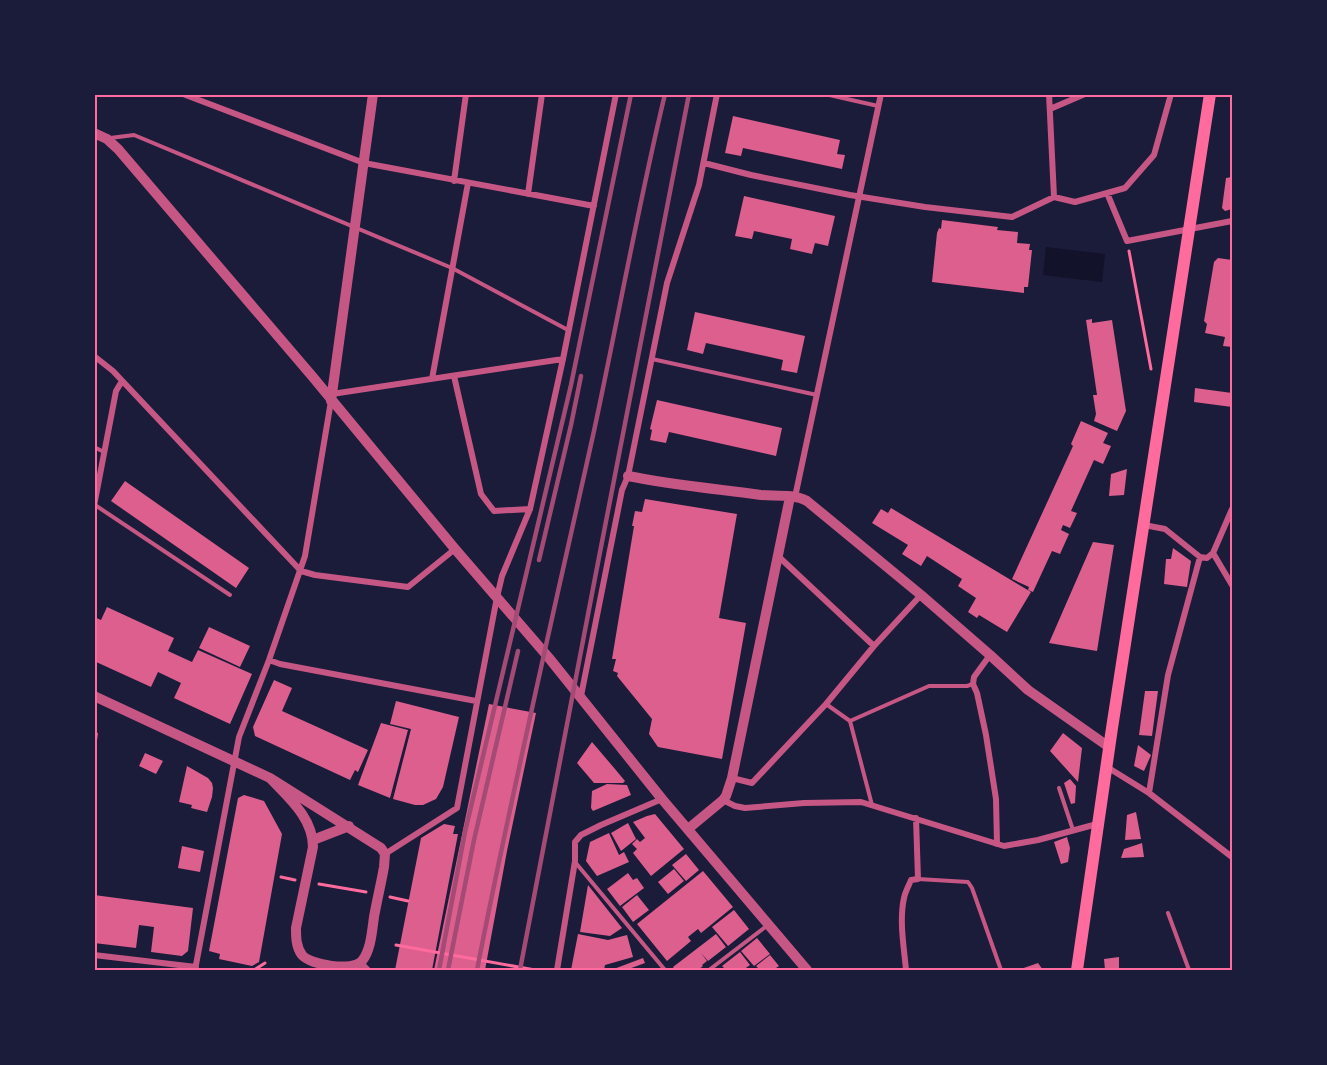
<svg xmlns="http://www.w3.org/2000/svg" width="1327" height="1065" font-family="'Source Sans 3',sans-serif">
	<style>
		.water { fill: #12122b }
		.building { fill: #dd5f8e }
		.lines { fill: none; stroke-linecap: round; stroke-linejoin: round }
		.path { stroke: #ff6b9d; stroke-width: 3 }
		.service { stroke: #c65784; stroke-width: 4 }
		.minor { stroke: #c65784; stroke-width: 6 }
		.tertiary { stroke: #c65784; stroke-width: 10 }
		.secondary { stroke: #ff6b9d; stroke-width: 12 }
		.rail { stroke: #a44b75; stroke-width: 4.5 }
		.neatline { fill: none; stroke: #ff6b9d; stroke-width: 2 }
	</style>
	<rect width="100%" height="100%" fill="#1b1b3a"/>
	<!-- water -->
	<path class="water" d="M1046 247 1105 254 1102 282 1043 275Z"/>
	<!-- building -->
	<path class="building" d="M733 116 840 140 837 154 845 155 842 169 743 148 741 156 725 153Z
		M1232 177V209L1225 211 1222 208 1226 178Z
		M744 196 835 216 828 246 815 243 812 254 790 249 792 239 754 231 752 239 735 236Z
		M942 220 998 227 997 230 1018 232 1017 243 1030 244 1029 250H1032L1028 287H1024V293L932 282 937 233 939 228 941 229Z
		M1218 258 1232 260V347L1223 346 1225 337 1205 333 1207 324 1204 321 1214 262Z
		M695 312 805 336 797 373 781 370 783 360 706 343 703 354 687 350Z
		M1092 319V323L1112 320 1126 411 1117 431 1094 421 1096 414 1093 395H1097L1086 320Z
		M1195 388 1232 393V407L1194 402Z
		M657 400 782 428 776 456 669 432 666 443 650 440 652 430 650 429Z
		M1081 421 1108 433 1103 443 1111 446 1103 464 1094 460 1071 511 1077 513 1070 528 1063 525 1061 530 1069 534 1060 554 1052 551 1033 592 1028 590 1029 587 1012 579 1073 446 1071 444Z
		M1127 469 1124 495 1109 496 1111 474Z
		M125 481 249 568 236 588 111 501Z
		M645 499 737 514 719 618 746 623 722 759 658 747 649 734 652 719 617 676 618 673 613 671 616 659H612L634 526H632L635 511 642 512Z
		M891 508 1031 592 1007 632 979 615 977 618 968 612 976 598 958 586 962 579 927 556 921 566 902 554 908 545 872 523 881 509 888 513Z
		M1093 542 1114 545 1097 651 1049 643Z
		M1173 548 1191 561 1187 587 1164 584 1166 559H1171Z
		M107 607 174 638 168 651 192 662 198 650 252 674 230 724 174 698 181 683 158 672 151 687 94 661V617L101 620Z
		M209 627 250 646 240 667 199 648Z
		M274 680 292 688 282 711 368 750 358 772 355 770 350 780 255 736 253 727Z
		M1145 691H1158L1152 736 1139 735Z
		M396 701 459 717 443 787 436 799 423 805H415L393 799 411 729 390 724Z
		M489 704 536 713 507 851 485 970H434Z
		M381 723 408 730 390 798 358 785Z
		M94 732 98 733 96 748H94Z
		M1063 733 1082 748 1078 782 1050 751Z
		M592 742 615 769 625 781 623 783H594L577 763Z
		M1138 745 1151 755 1144 771 1134 766Z
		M145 753 163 761 156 774 139 766Z
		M187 766 208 778 212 783 213 788 212 797 207 812 191 808 192 805 179 802Z
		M1070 779 1076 786 1075 803 1071 804 1064 783Z
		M607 784 627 785 631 795 593 811 591 808 592 791Z
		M244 795 264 801 282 834 259 962 252 966 219 959 220 954 209 951 238 798Z
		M1136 812 1141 839 1125 840 1127 815Z
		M655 814 684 849 651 876 633 853 637 849 632 844 637 839 640 842 645 838 633 822 647 816Z
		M628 823 636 839 621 851 611 833Z
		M444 824 455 826 453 834H458L432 970H395L421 838Z
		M609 833 619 855 624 852 629 862 597 876 586 861 590 842Z
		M1067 837 1070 848 1068 862 1061 864 1054 842Z
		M1142 843 1144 857 1121 858 1124 849Z
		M182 846 204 851 200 872 178 868Z
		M686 854 699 870 686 881 672 865Z
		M674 869 684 881 668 894 658 882Z
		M703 871 733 907 701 933 698 929 688 937 691 941 667 961 637 924Z
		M628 873 633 880 637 878 644 888 620 906 607 889Z
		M588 885 622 928 610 936 580 932Z
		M94 895 193 908 188 951 182 956 151 952 154 927 139 925 136 948 94 943Z
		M637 895 649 910 633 922 622 907Z
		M734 910 749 929 728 946 712 927Z
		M578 934 608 940 627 935 633 957 605 965 604 970H571Z
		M716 934 726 947 708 961 701 953 707 961 702 965 703 966 698 970H675L673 967Z
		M757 938 770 954 754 966 741 951Z
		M740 952 750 965 743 970H726L722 966Z
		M770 955 779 966 773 970H760L756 966Z
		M1119 957V970H1105L1104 959Z
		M643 958 645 963 626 970H611Z
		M1038 963 1043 970H1018Z"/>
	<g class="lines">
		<!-- path -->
		<path class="path" d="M1129 251 1151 369
			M281 877 295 880
			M319 884 366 892
			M390 897 408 901
			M396 945 535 970
			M254 970 265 963"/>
		<!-- service -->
		<path class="service" d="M825 94 878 106
			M110 138 134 135 452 268 568 330
			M652 359 817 395
			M94 447 104 452
			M95 505 230 595
			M826 704 850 721 872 805
			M850 721 929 686H967L973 684
			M1059 788 1073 830
			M575 862 665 970
			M918 879 968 882 972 888 1001 970
			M1168 913 1189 970
			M709 970 768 925"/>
		<!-- minor -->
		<path class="minor" d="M183 94 364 163 594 206
			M1050 109 1085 94
			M704 163 751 175 850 195 925 207 1012 217 1054 197 1049 94
			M454 181 466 94
			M1107 193 1127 241 1232 221
			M528 194 542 94
			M1054 197 1075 202 1125 188 1154 155 1171 94
			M94 356 113 371 301 571 315 575 408 587 455 549
			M454 376 481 494 494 511 530 509
			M432 379 468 183
			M332 394 563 359
			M795 497 881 94
			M94 506 116 391 122 381
			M1144 525 1165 529 1200 557 1207 558 1213 553 1232 509
			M1213 553 1232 585
			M778 556 874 646
			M990 655 974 677 973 684 977 693 986 735 996 799 997 844
			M269 660 280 664 476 701
			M581 696 622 490 628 476 667 283 699 185 717 94
			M1107 767 1149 793 1168 675 1200 557
			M732 778 752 783 826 704 874 646 921 595
			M1149 793 1232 857
			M723 800 735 806 745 808 804 803 861 802 1004 846 1038 840 1097 824
			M385 854 457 808 497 597 502 576 530 509 563 359 616 94
			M94 955 196 967
			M361 963 368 970
			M195 970 239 737 269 660 305 556 331 401
			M557 970 575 861V842L581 835 601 825 662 799
			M906 970C904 947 899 921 904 898 905 892 909 885 911 880L918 879 916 818"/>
		<!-- tertiary -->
		<path class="tertiary" d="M94 133 107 139 118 149 312 376 455 549 549 658 662 799 807 970
			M331 401 373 94
			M628 476C672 485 717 489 761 495 776 496 794 494 807 501L921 595 990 655 1028 690 1109 747
			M94 696 270 778 381 848 385 854 384 867C381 884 377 900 374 917 372 931 371 950 362 961 353 972 310 965 302 955 296 947 296 937 296 928L313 847C313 818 289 798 270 778
			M688 829 723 800 726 796 732 778 790 497
			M313 840 349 826"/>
		<!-- secondary -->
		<path class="secondary" d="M1077 970 1112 728 1210 94"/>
		<!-- rail -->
		<path class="rail" d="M539 560 571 425 581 376
			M439 970 465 832 571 385 631 94
			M448 970 474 840 518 651
			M477 970C512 790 554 611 594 431 618 319 638 206 665 94
			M520 970 595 578 689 94"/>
	</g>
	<!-- border -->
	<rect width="1327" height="1065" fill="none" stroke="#1b1b3a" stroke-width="192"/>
	<rect x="96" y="96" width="1135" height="873" class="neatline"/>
</svg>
